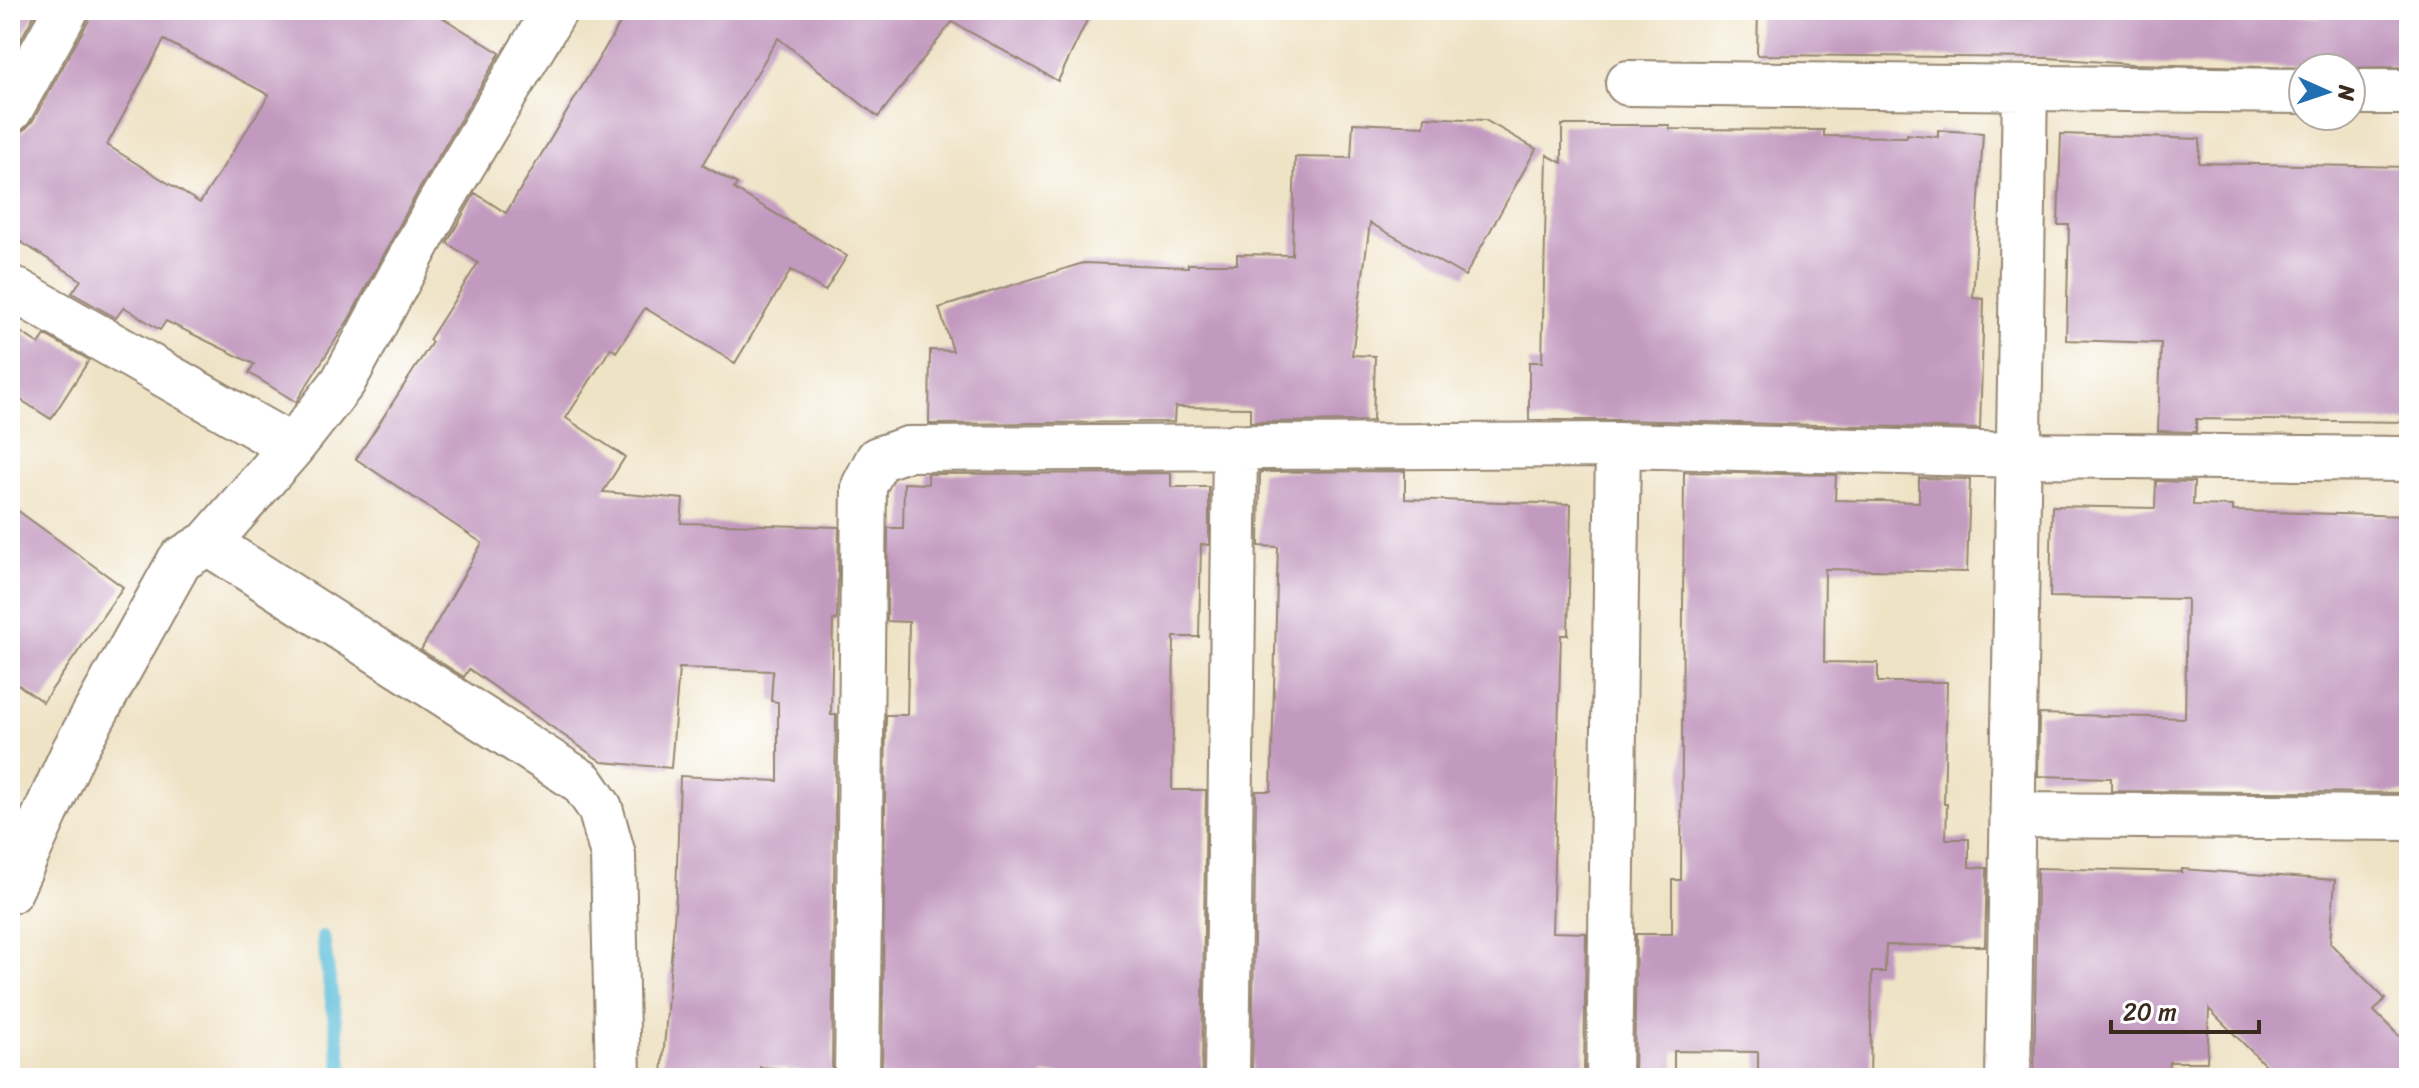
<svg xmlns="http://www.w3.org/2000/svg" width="2419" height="1088" font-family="Sriracha,sans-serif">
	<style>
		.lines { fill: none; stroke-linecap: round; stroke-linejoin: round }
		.stream { stroke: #5abdd8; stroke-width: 14 }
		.building { fill: #c29abf; fill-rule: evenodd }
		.minor-casing { stroke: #958672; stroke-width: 48 }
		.minor { stroke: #fff; stroke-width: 44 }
	</style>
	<rect width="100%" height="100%" fill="#fff"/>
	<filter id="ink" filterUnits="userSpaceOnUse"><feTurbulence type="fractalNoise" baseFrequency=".0125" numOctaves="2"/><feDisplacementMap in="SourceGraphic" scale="16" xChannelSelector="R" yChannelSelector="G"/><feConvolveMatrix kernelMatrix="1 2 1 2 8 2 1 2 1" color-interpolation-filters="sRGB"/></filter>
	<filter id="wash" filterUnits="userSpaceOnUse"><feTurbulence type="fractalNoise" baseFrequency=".006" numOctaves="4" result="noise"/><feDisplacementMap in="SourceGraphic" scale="32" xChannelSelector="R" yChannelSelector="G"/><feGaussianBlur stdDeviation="1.8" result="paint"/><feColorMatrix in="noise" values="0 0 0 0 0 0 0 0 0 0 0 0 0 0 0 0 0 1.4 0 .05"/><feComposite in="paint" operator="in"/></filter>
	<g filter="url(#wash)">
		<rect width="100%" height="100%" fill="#efe3c6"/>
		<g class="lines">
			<!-- stream -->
			<path class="stream" d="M323 937 343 1078"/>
		</g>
		<g id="blocks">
			<!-- building -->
			<path class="building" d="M10 10H37L10 59Z
				M91 10H430L500 53 417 193 349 319 296 402 249 373 254 364 166 321 160 330 124 307 116 318 72 293 81 280 10 235V135L22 132 32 122 88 22ZM164 40 269 95 200 203 107 145Z
				M628 10H1092L1058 81 952 22 878 117 778 38 702 165 737 184 734 189 847 256 825 291 791 270 735 363 645 308 616 352 611 348 566 418 625 457 603 492 683 499 681 523 839 527 837 620H833L831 715H836L832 1073 760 1067 759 1078 662 1074 676 895 680 776 778 781V702L771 701 773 671 679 668 671 768 602 762 469 669 464 677 421 650 482 543 356 459 432 342 429 340 478 263 447 243 475 193 506 213Z
				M1758 10H2127L2323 17V11L2409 14V67L2311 68 2131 64 2048 58 1757 55Z
				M1425 117 1485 120 1536 149 1465 276 1370 223 1352 355 1375 356 1373 421 1250 422V408L1175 407 1174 422 929 424 930 350 953 351 939 308 1083 263 1188 267V264H1237V254L1292 255 1295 157 1351 158 1353 123 1424 126Z
				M1562 125H1669V129L1824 130V136L1907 137V134L1938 137V130L1983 133 1973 298 1984 299 1980 429 1619 420H1529V362H1542L1547 155 1562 163Z
				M2061 134 2200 139 2199 163 2409 167V422L2196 419V432L2158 431 2161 343 2066 340 2069 225H2058Z
				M10 325 39 344 45 335 89 360 51 419 10 393Z
				M1405 471V499L1571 504 1568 635H1561L1552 932 1586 933 1584 1074 1495 1072V1077L1466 1074V1077L1252 1073 1256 791H1271L1278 547 1259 546 1260 472Z
				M1684 472 1836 475 1835 500 1919 502V478L1970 479 1967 572 1825 569 1824 662 1878 663V682H1947L1944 804H1947L1946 839H1969V867L1987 868 1985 946 1886 945 1885 972H1872L1870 1078H1758V1052L1674 1051V1078H1634L1636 934H1672V880H1681Z
				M1171 473V487H1209V545L1201 544 1199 637H1174L1172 790H1206L1202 1072H1196V1077L1044 1074V1078L882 1077 886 715H907L909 622 887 621 888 528H903L904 483 928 484V474Z
				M2156 481 2194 482 2193 505 2233 506V511L2409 516V793L2111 791V778L2038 776 2039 714 2185 718 2187 599 2050 597 2052 506 2155 508Z
				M10 505 123 587 43 702 10 679Z
				M2037 868 2182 872V869L2335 880 2330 943 2385 999 2374 1011 2409 1046V1078H2278L2209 1009 2207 1062H2169L2168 1078H2034Z"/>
		</g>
	</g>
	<g filter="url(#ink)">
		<use href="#blocks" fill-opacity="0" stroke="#958672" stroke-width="2"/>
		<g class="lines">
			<!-- minor casing -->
			<g class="minor-casing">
				<path id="minor" d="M1628 83 2303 91
					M2351 92H2409
					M10 110 66 10
					M10 287 292 447
					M208 543 582 782 600 808 613 855 618 1078
					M2013 815 2409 818
					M10 891 74 751 180 560 208 543 292 447 343 382 439 205 555 10
					M857 1078 864 486 878 459 908 449 1618 445 2019 455 2409 459
					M1227 1078 1235 446
					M1609 1078 1618 445
					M2008 1078 2025 88"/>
			</g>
			<!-- minor -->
			<use href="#minor" class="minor"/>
		</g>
	</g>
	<!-- margin -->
	<rect width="2419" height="1088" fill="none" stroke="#fff" stroke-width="40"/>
	<!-- north arrow -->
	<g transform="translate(2327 92) rotate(93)"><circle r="38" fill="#ffffff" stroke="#b1aaa5" stroke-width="2"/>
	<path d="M0-6L14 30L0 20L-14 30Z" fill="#1f6fb2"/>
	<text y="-12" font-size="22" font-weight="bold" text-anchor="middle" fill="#3b2a1e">N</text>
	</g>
	<!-- scale -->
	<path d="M2111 1020v12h148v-12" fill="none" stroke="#3b2a1e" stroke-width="4"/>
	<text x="2123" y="1020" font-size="24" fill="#3b2a1e" stroke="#ffffff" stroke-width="6" paint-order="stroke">20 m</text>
</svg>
